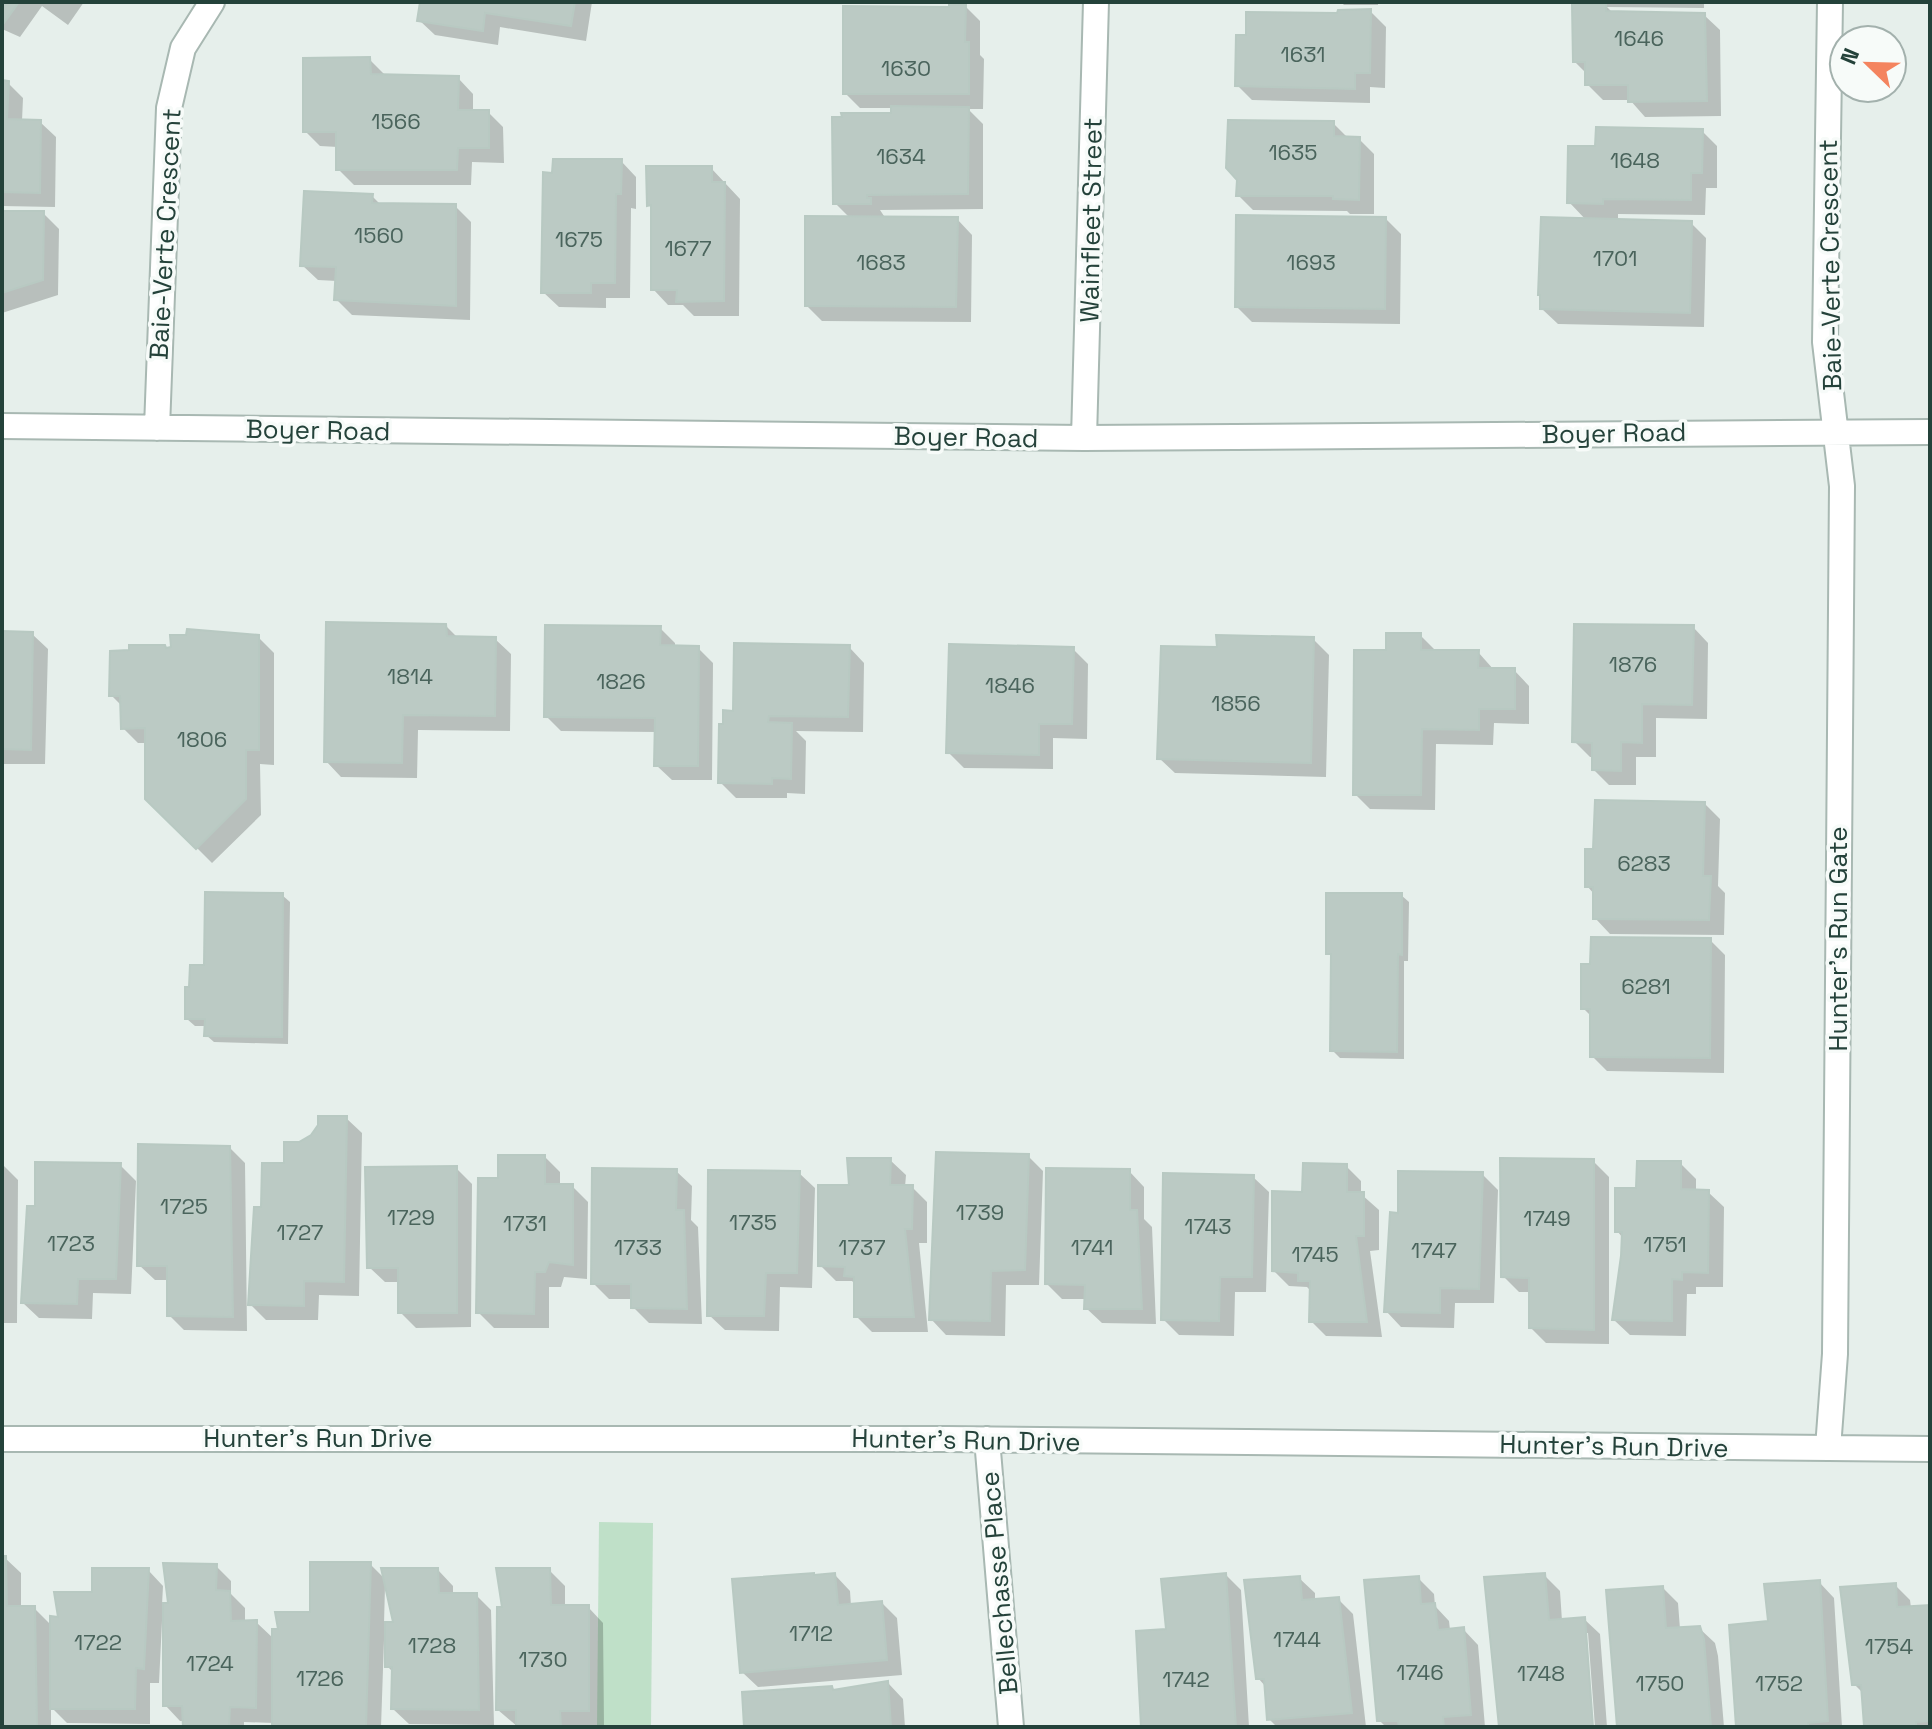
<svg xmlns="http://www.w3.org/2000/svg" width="1932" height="1729" font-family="'Space Grotesk',sans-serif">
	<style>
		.green { fill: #bfe0c8 }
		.shadow { fill: #0003; fill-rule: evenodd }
		.building { fill: #bbcac4; stroke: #b8c9c2; stroke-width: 2 }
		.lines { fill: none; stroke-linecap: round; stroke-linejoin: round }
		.minor-casing { stroke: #a8b8b2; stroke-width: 28 }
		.minor { stroke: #fff; stroke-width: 24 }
		.labels { text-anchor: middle; stroke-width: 7; stroke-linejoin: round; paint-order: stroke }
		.number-label { font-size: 22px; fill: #4a645c }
		.street-label { font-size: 26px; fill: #24423a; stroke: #f7fbf9 }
	</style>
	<rect width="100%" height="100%" fill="#e6efeb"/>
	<!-- green -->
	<path class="green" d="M599 1522 653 1523 651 1727H597Z"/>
	<!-- shadow -->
	<path class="shadow" d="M2 2H84L68 25 42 6 20 37 2 29Z
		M422 2H592L586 41 500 27 498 45 435 35 419 20Z
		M944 2H965L964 5 980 21V55L984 59 983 109H968L983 124V209L880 210 886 219H957L972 235 971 322 822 321 807 306 850 218 835 203 893 115V108H860L845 93 951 9V4Z
		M1341 2H1378V5H1344Z
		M1581 2H1704V8L1607 7 1613 13 1704 15 1720 30 1721 116 1645 117 1630 100H1603L1587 84V74L1575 62 1586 6Z
		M1370 11 1386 27 1385 88 1370 87V103L1252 100 1237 85 1339 15Z
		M369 59 385 75 458 78 473 94V112H488L503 127 504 163 472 162 471 185H354L338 169V147L320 146 305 131Z
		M2 82 8 83 23 98 22 121 40 122 56 137 55 207 2 206Z
		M1333 123 1348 138 1359 139 1374 154V214H1350L1347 211 1253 210 1238 195Z
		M1702 131 1717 146V188H1706L1705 215 1618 214V221L1691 223 1706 238 1704 327 1558 324 1542 309 1587 221 1569 202Z
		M621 161 636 177V209L631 208 630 298H606V308L559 307 543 292Z
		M711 168 740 199 739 316H694L683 305H668L653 289V210L649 205Z
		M372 196 381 205 455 206 471 222 470 320 352 315 336 299 337 281 318 280 302 265Z
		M2 213H43L59 229 58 295 2 313Z
		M1386 219 1401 234 1400 324 1252 322 1237 307Z
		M446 626 458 638 495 639 511 654 510 731 418 730 417 778 341 777 326 761Z
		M1693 627 1708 643 1707 719 1656 718V757H1636V785H1609L1594 770V757H1590L1574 741Z
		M660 628 675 643V647L698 648 713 663 712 780H672L656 765 657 732 561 731 546 716Z
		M2 633 32 634 48 649 45 764H2Z
		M1420 635 1436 651 1478 652 1494 670H1514L1529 686V724L1494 723 1493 745 1436 744 1435 810 1370 809 1355 794 1388 652Z
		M258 637 274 653V765L260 764 261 815 212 863 147 798V743H138L123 728V707L111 695 167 650Z
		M1313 639 1329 655 1326 777 1175 773 1159 758 1219 649Z
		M849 647 864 663 863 732 796 731 806 741 805 794 787 793V798H736L720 782 725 726 735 713Z
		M1073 649 1088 664 1087 739 1053 738V769L964 768 948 752Z
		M1705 804 1720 819 1718 886 1725 893 1724 935 1610 934 1595 918V895L1587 886Z
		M282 895 290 902 288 1044 214 1042 206 1035 207 1026H195L187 1019 191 989 206 968Z
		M1401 895 1409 902 1408 961H1404V1059L1340 1058 1332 1050 1333 958 1328 953Z
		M1710 940 1725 955 1724 1073 1607 1071 1592 1056V1017L1583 1008Z
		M346 1118 362 1133 359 1296 319 1295 318 1320H266L250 1304 263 1209 300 1144Z
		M230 1148 245 1163 247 1331 184 1330 169 1315V1280H155L139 1265Z
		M1028 1156 1043 1171 1039 1285H1006L1005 1336 946 1335 931 1319Z
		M545 1157 560 1172V1186H572L588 1202 587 1279 564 1277 561 1287H549V1328H494L478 1312 500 1180Z
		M890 1160 906 1175 905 1187H912L927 1202V1243H919L928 1332H872L856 1316V1285L852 1281H836L820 1265 852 1187Z
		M1593 1161 1609 1177V1344L1546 1343 1531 1328V1292H1519L1503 1276Z
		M1680 1163 1696 1179V1192H1708L1724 1207 1723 1287H1696V1294H1687L1686 1336 1630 1335 1614 1320 1623 1238 1617 1231 1638 1190Z
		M2 1164 18 1180 17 1323H2Z
		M120 1165 136 1181 131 1294 93 1293 92 1319 39 1318 23 1303 37 1208Z
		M1346 1166 1361 1181V1194L1379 1210V1250L1370 1251 1382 1337 1326 1336 1311 1321 1312 1292 1307 1287 1289 1286 1274 1271 1304 1194Z
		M456 1168 472 1184 471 1327 416 1328 400 1312V1282H385L369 1267Z
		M676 1171 692 1186 691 1220 698 1227 702 1324 649 1323 633 1307V1299H609L593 1283Z
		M1129 1171 1144 1187V1219L1152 1227 1156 1324 1102 1323 1086 1308 1087 1299H1062L1047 1284Z
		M799 1173 815 1188 812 1288 780 1287 779 1331 725 1330 709 1315Z
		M1482 1174 1498 1190 1494 1303H1455L1454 1328 1401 1327 1386 1311 1400 1215Z
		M1253 1177 1269 1192 1266 1292H1235L1234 1336 1179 1335 1163 1319Z
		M2 1558H5L21 1573V1608H34L52 1626 94 1594 148 1570 163 1586 162 1605H170L216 1566 231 1581V1594L245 1608V1622H256L274 1639 281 1630 312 1614 370 1564 385 1579 438 1570 453 1586V1595H476L491 1610 494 1725 409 1724 393 1709 394 1673 387 1666V1640H384L381 1727H274V1723L244 1722V1727H185L184 1721H180L165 1705V1621H162L159 1683H150V1724L67 1723 51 1707V1727H2ZM385 1586 395 1624H384Z
		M549 1570 565 1586V1607H588L603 1623 604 1726 518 1727 498 1710Z
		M835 1575 850 1591 851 1606 882 1603 897 1618 902 1675 758 1687 742 1672 815 1577Z
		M1226 1575 1241 1590 1249 1727H1143L1168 1631Z
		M1544 1575 1560 1591 1562 1621 1584 1619 1600 1634 1607 1727H1595L1588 1633H1584L1591 1727H1501Z
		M1299 1578 1315 1593V1601L1338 1599 1353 1614 1366 1727H1277L1269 1719 1266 1687 1258 1678Z
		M1418 1578 1434 1594 1435 1606 1449 1621 1450 1630 1463 1629 1478 1645 1485 1727H1386L1379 1720Z
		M1819 1582 1834 1598 1842 1727H1738L1770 1623Z
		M1895 1585 1910 1600 1911 1608 1930 1607V1727H1868L1864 1694 1854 1684Z
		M1663 1588 1678 1603 1680 1629 1699 1628 1715 1643 1718 1656 1724 1727H1619Z
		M888 1683 903 1699 905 1727H746L831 1688 835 1691Z"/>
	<!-- building -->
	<path class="building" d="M2 2H19L4 23 2 22Z
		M420 2H575L571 26 485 13 483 31 417 21Z
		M949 3 966 4 965 42H969V94H843V6L949 7Z
		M1572 4H1606V11L1705 13 1707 101 1628 102V85H1585V62H1573Z
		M1371 9 1370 73H1355V89L1235 86 1236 35H1246V12L1337 13 1338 10Z
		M370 57 371 74 459 76 458 110H489V148H458L457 170H336V132H303V58Z
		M2 80 9 81 7 119 41 120 40 193 2 192Z
		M891 106 969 107 968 194 867 195V198H871V204H833L832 117H842L841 113H891Z
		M1228 120 1334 121V136L1360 137 1359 200 1333 199V196H1236L1237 180 1226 168Z
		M1596 127 1703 129 1702 173H1691V200L1603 199V204L1567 203 1568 146H1595Z
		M553 159H622L621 194H616L615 283H591V293H541L543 172 552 173Z
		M646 166H712V182H725L724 301 676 302 677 290H651V205L647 206Z
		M304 191 373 194 372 203 456 204V306L334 300 336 267 300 266Z
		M2 211H44L43 280 2 293Z
		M1236 215 1386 217 1385 309 1235 307Z
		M805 216 958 217 956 307 805 306Z
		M1541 217 1692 221 1690 313 1540 309V295H1538Z
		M326 622 446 624 447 636 496 637 495 716 403 715 402 763 324 762Z
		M1574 624 1694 625 1692 705 1642 704V743L1621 742V771L1592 770V743L1572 742Z
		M545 625 661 626 660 645 699 646 698 766H654L655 718 544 717Z
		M187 629 259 635V750H246V799L196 849 145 799V728L121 729 120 696H109L110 651 129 650V645H165L166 648 171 647 170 635H186Z
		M2 631 33 632 31 750 2 749Z
		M1386 633H1421V650H1479L1478 668H1515V709H1479V730L1422 729 1421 795H1353L1354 650H1386Z
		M1216 635 1314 637 1311 763 1157 759 1161 646 1217 647Z
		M734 643 850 645 848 717 769 716 768 722 792 723 791 779 772 778V784L718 783 719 724H723V710L733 711Z
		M949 644 1074 647 1072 724H1039V755L946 753Z
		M1595 800 1705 802 1703 876H1711L1709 920 1593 919V887H1585V849H1593Z
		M205 892 283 893 282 1037 204 1036 205 1019H185V987H189L190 965H204Z
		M1326 893H1402V955L1398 954 1397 1052 1330 1051 1331 954H1326Z
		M1591 937 1711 938 1710 1058 1590 1057V1009H1581V964H1590Z
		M318 1116H347L344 1282 304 1281V1306L248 1305 254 1207H261L262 1163H284V1142H299L311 1135 318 1125Z
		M138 1144 230 1146 233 1317 167 1316V1266H137Z
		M936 1152 1029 1154 1025 1270 991 1271 990 1321 929 1320Z
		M498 1155H545V1184H573V1265L549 1262 545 1272H535L534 1314 476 1313 478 1178H498Z
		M847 1158H891L890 1185H913L912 1229H905L914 1317H854V1277L844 1276 845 1267 818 1266V1185H849Z
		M1500 1158 1594 1159V1330L1529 1328V1278L1501 1277Z
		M1637 1161H1681V1189L1709 1190 1708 1273 1682 1272V1280L1672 1279V1321L1612 1320 1621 1256 1622 1232H1615V1188H1636Z
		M35 1162 121 1163 116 1279H78L77 1304 21 1303 27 1206H35Z
		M1303 1163 1347 1164V1192H1364V1236H1356L1367 1322H1309L1310 1281H1298V1273L1272 1271V1191L1302 1192Z
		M457 1166V1313H398V1268H367L365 1167Z
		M592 1168 677 1169 676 1210H684L687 1309 631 1308V1284H591Z
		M1046 1168 1130 1169V1210H1137L1142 1309H1084L1085 1285 1045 1284Z
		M708 1170 800 1171 797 1273H766L764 1316H707Z
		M1398 1171 1483 1172 1479 1289 1440 1288V1313L1384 1312 1390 1212 1398 1213Z
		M1163 1173 1254 1175 1252 1277H1220L1219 1321 1161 1320Z
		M2 1556H6L7 1606H35L37 1727H2Z
		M310 1562H371L366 1727H272V1629H278L275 1612H310Z
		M163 1563 217 1564 216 1590 230 1591 231 1621 257 1620 256 1708 230 1707 229 1727H183L182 1706H163V1603H168Z
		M92 1568H149L144 1669 136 1668 135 1709H50V1616L58 1617 54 1592H92Z
		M381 1568H438L439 1593H477L479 1710 391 1709 392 1667H385V1622H393Z
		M496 1568H550L551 1605H589V1711H560L561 1727H516V1710H496L497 1607H502Z
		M814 1573V1575L835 1573 838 1605 882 1601 887 1660 740 1673 732 1579Z
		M1226 1573 1236 1727H1141L1136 1631 1166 1629 1161 1579Z
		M1545 1573 1549 1620 1585 1617 1593 1727H1499L1484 1577Z
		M1300 1576 1302 1600 1339 1597 1352 1713 1267 1720 1264 1679H1256L1244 1580Z
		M1419 1576 1421 1604 1435 1603 1438 1630 1464 1627 1471 1715 1443 1717 1444 1727H1399L1398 1721H1377L1364 1580Z
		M1820 1580 1828 1721 1808 1723V1727H1736L1729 1625 1768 1621 1764 1584Z
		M1896 1583 1897 1607 1930 1605V1721L1916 1722V1727H1890L1889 1724 1864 1726 1861 1685H1852L1840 1587Z
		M1663 1586 1666 1628 1700 1626 1704 1639 1711 1727H1617L1606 1590Z
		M888 1681 891 1727H744L742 1692 832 1686 833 1690Z"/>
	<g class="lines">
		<!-- minor casing -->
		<g class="minor-casing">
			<path id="minor" d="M2 426 1084 438 1930 432
				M157 428 169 108 183 48 212 2
				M1084 438 1096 2
				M2 1439H947L1930 1449
				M987 1439 1011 1727
				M1828 1448 1835 1354 1842 486 1825 342 1830 2"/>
		</g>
		<!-- minor -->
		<use href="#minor" class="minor"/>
	</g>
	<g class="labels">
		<!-- number labels -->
		<g class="number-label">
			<text x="1639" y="46">1646</text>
			<text x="1303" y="62">1631</text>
			<text x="906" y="76">1630</text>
			<text x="396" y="129">1566</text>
			<text x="1293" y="160">1635</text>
			<text x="901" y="164">1634</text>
			<text x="1635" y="168">1648</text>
			<text x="379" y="243">1560</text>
			<text x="579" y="247">1675</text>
			<text x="688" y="256">1677</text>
			<text x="1615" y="266">1701</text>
			<text x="881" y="270">1683</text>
			<text x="1311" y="270">1693</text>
			<text x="1633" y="672">1876</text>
			<text x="410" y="684">1814</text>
			<text x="621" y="689">1826</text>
			<text x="1010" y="693">1846</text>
			<text x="1236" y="711">1856</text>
			<text x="202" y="747">1806</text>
			<text x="1644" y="871">6283</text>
			<text x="1646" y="994">6281</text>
			<text x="184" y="1214">1725</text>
			<text x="980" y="1220">1739</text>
			<text x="411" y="1225">1729</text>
			<text x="1547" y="1226">1749</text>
			<text x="753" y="1230">1735</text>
			<text x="525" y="1231">1731</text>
			<text x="1208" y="1234">1743</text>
			<text x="300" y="1240">1727</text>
			<text x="71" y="1251">1723</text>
			<text x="1665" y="1252">1751</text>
			<text x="638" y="1255">1733</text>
			<text x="862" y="1255">1737</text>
			<text x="1092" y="1255">1741</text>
			<text x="1434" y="1258">1747</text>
			<text x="1315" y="1262">1745</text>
			<text x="811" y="1641">1712</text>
			<text x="1297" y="1647">1744</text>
			<text x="98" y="1650">1722</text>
			<text x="432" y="1653">1728</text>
			<text x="1889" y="1654">1754</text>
			<text x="543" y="1667">1730</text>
			<text x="210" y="1671">1724</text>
			<text x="1420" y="1680">1746</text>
			<text x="1541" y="1681">1748</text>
			<text x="320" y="1686">1726</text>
			<text x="1186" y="1687">1742</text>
			<text x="1660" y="1691">1750</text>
			<text x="1779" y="1691">1752</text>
		</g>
		<!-- street labels -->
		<g class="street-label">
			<text transform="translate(1091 220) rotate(-89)" y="9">Wainfleet Street</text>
			<text transform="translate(165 234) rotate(-87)" y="9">Baie-Verte Crescent</text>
			<text transform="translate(1830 265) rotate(-91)" y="9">Baie-Verte Crescent</text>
			<text transform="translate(318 430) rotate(1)" y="9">Boyer Road</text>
			<text transform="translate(1614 433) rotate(-1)" y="9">Boyer Road</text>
			<text transform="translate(966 437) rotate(1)" y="9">Boyer Road</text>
			<text transform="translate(1838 939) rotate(-90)" y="9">Hunter's Run Gate</text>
			<text x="318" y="1447">Hunter's Run Drive</text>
			<text transform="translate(966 1440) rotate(1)" y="9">Hunter's Run Drive</text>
			<text transform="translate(1614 1446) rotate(1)" y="9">Hunter's Run Drive</text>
			<text transform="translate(999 1583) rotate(-95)" y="9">Bellechasse Place</text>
		</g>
	</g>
	<!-- border -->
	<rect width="1932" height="1729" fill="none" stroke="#24423a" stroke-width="8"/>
	<!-- north arrow -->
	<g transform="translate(1868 64) rotate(293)"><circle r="38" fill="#f7fbf9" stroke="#a3b1ad" stroke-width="2"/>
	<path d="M0-6L14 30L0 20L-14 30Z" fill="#f4845f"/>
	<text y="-12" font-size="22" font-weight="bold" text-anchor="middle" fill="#24423a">N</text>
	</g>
</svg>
